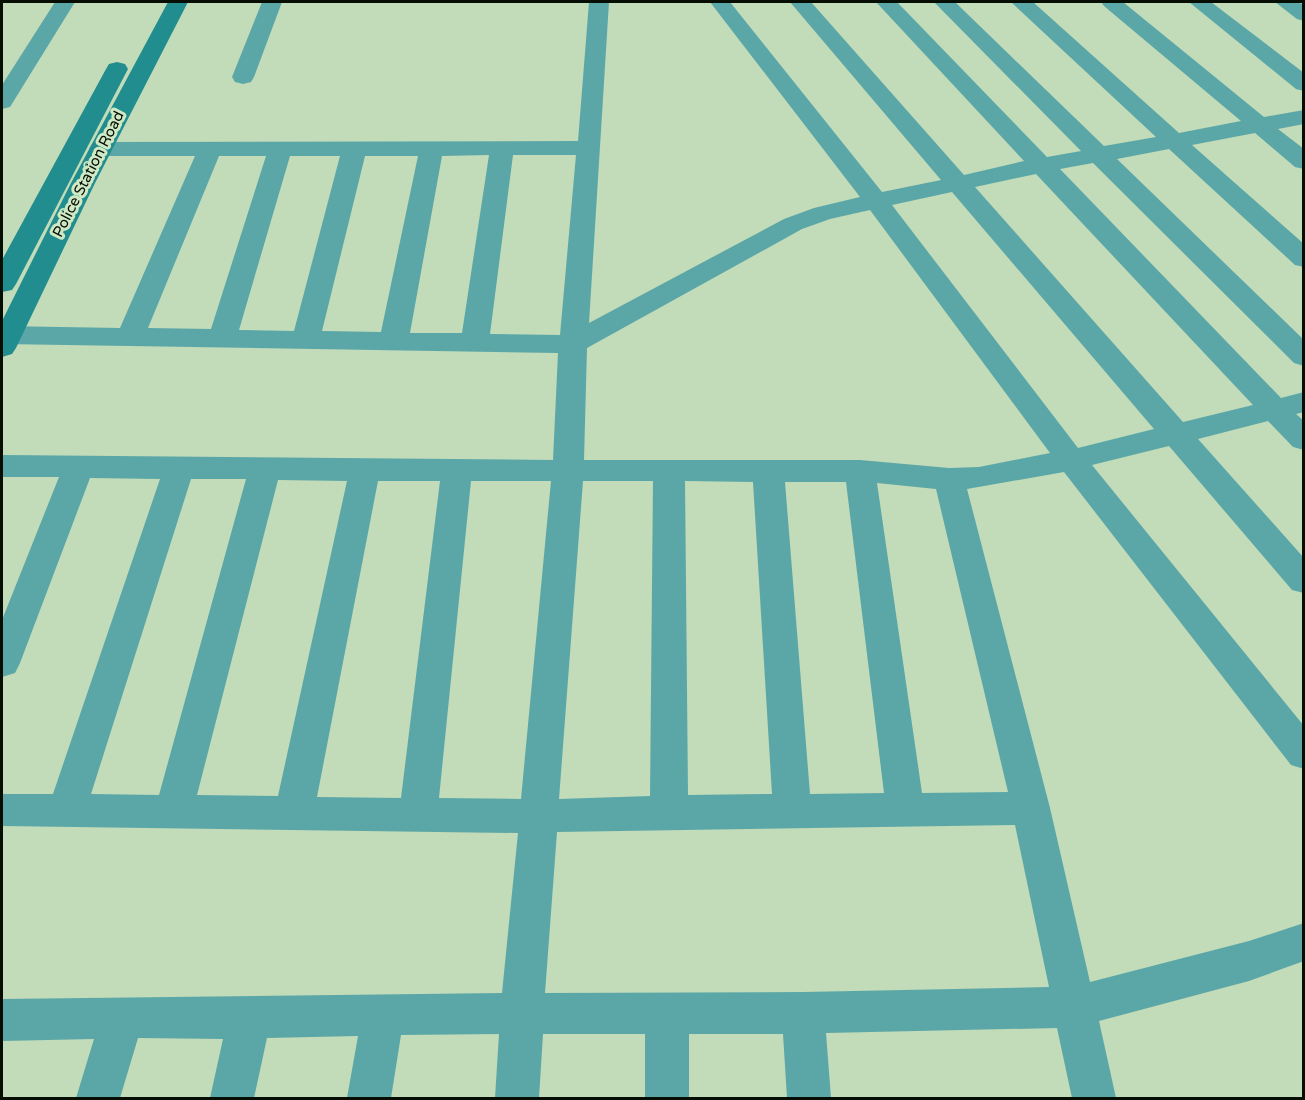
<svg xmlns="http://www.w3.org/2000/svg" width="1305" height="1100" font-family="'Varela Round',sans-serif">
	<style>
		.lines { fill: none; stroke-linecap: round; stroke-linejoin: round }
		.street { fill: #5ba7a8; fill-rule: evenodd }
		.secondary { fill: #228d8f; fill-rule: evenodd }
		.labels { text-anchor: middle; stroke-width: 6; stroke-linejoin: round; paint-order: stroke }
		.far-street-label { font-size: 15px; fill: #060e04; stroke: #cfe9c5 }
	</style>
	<rect width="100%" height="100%" fill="#c2dbb8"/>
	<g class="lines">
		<!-- street -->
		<path class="street" d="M55 2H75L10 107 2 109V85Z
			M262 2H282L254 77 251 82 243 84 235 82 232 77Z
			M589 2H609L589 323 784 219 814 208 860 197 710 2H730L882 192 941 180 790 2H811L964 175 1024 161 876 2H897L1047 157 1081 151 934 2H955L1104 146 1156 137 1011 2H1033L1179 133 1241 121 1104 6 1101 2H1123L1264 117 1304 110V124L1278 129 1304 149V169L1295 167 1255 133 1192 145 1304 244V267L1295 265 1169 149 1117 159 1304 340V366L1294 363 1093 163 1060 169 1281 398 1304 392V412L1296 414 1304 421V450L1293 447 1268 421 1198 439 1304 558V593L1292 590 1169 446 1092 465 1304 726V769L1291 765 1064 472 967 489 1050 808 1090 982 1249 941 1304 923V961L1249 981 1099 1021 1116 1098H1072L1057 1028 826 1033 831 1098H787L783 1034H689V1098H645V1034H543L539 1098H495L499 1034 401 1035 391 1098H347L358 1036 267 1038 254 1098H210L223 1039 138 1038 120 1098H76L94 1039 2 1041V999L502 993 518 833 2 826V794H53L160 479 90 478 20 663 15 673 2 677V620L59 477H2V455L553 460 558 353 2 344V326L120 328 195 156H101L92 154 89 149 92 144 101 142 578 141ZM489 155 462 333H410L442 156ZM513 155H576L560 335 490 334ZM219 156H266L211 329 148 328ZM290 156H340L294 331 239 330ZM365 156H418L381 332 322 331ZM1036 174 1253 405 1183 422 975 187ZM952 192 1154 429 1078 448 892 205ZM870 210 1050 453 979 467 949 468 860 460H584L587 348 802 229 830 219ZM191 479H246L159 795 91 794ZM278 480 347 481 278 796 197 795ZM378 481H440L401 798 317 797ZM471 481H551L521 799 439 798ZM583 481H653L650 796 559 799ZM685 481 753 482 772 794 688 795ZM785 482H846L884 793 810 794ZM877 483 936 489 1008 792 922 793ZM1015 825 1049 987 803 992 545 993 557 832Z
			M1189 2H1211L1304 73V91L1296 89Z
			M1275 2H1298L1304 5V21L1297 19Z"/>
		<!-- secondary -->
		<path class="secondary" d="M168 2H188L95 183 16 348 12 354 2 357V321L71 183Z
			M117 62 125 64 128 69 16 284 12 290 2 292V260L106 69 109 64Z"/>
	</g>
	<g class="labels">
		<!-- far-street labels -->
		<g class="far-street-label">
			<text transform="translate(88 174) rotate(-63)" y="5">Police Station Road</text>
		</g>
	</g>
	<!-- border -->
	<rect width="1305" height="1100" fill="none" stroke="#060e04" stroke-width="6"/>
</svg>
